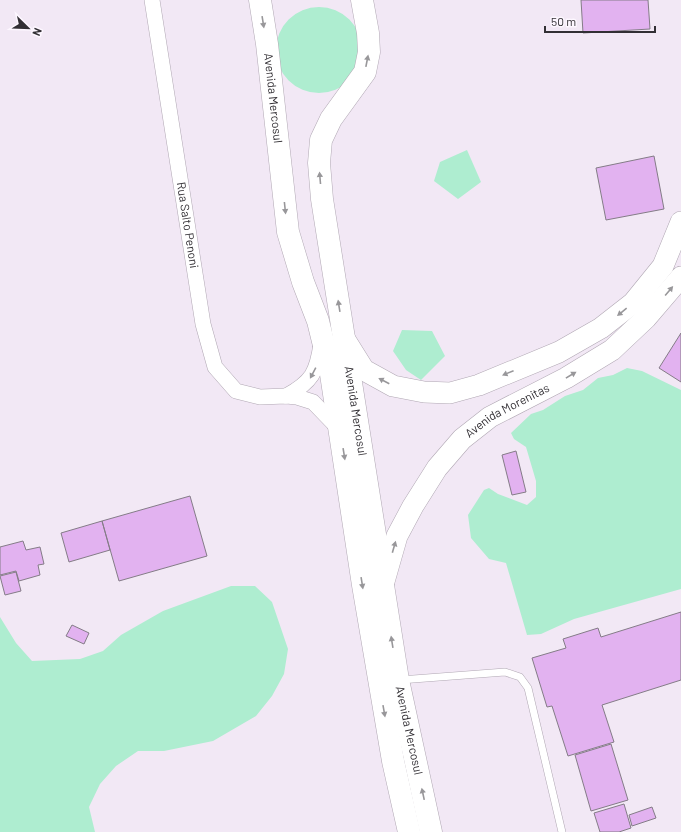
<svg xmlns="http://www.w3.org/2000/svg" width="681" height="832" font-family="Barlow,sans-serif">
	<style>
		.green { fill: #aeedd0 }
		.building { fill: #e2b2f0; stroke: #847c87 }
		.lines { fill: none; stroke-linecap: round; stroke-linejoin: round }
		.service-casing { stroke: #b0a7b3; stroke-width: 8 }
		.minor-casing { stroke: #b0a7b3; stroke-width: 16 }
		.secondary-casing { stroke: #b0a7b3; stroke-width: 22 }
		.trunk-casing { stroke: #b0a7b3; stroke-width: 23 }
		.service { stroke: #fff; stroke-width: 7 }
		.minor { stroke: #fff; stroke-width: 15 }
		.secondary { stroke: #fff; stroke-width: 21 }
		.trunk { stroke: #fff; stroke-width: 22 }
		.oneway { fill: #98979a }
		.labels { text-anchor: middle; stroke-width: 4; stroke-linejoin: round; paint-order: stroke }
		.street-label { font-size: 12px; fill: #322f34; stroke: #fdf7ff }
	</style>
	<rect width="100%" height="100%" fill="#f2e8f5"/>
	<!-- green -->
	<path class="green" d="M276 50a43 43 0 1 1 86 0a43 43 0 1 1-86 0Z
		M467 150 481 182 458 199 434 181 440 162Z
		M402 330 432 331 445 356 421 380 406 370 393 351Z
		M627 368 642 371 681 390V589L574 619 541 634 527 635 506 563 489 559 471 538 468 515 484 490 489 488 498 494 527 505 536 497V481L526 447 514 439 511 433 531 414 543 410 565 396 583 390 598 378 613 375Z
		M231 586H255L272 602 288 649 284 674 272 696 256 716 213 741 164 751H138L116 766 100 784 89 807 95 832H0V617L16 643 32 661 80 659 103 651 121 635 163 611Z"/>
	<!-- building -->
	<path class="building" d="M581 0H648L650 29 583 33Z
		M654 156 664 209 606 220 596 168Z
		M681 333V382L659 368Z
		M516 451 526 492 512 495 502 455Z
		M190 496 207 556 119 581 102 521Z
		M102 521 110 550 69 562 61 533Z
		M23 541 26 550 40 547 44 564 38 565 40 575 19 581 16 571 0 575V547Z
		M16 572 21 591 5 595 0 576Z
		M681 612V680L602 705 614 742 568 756 552 706 547 707 532 658 566 648 563 639 598 628 601 637Z
		M72 625 89 633 84 644 66 636Z
		M611 744 628 800 591 811 575 755Z
		M624 804 631 828 619 832H600L594 813Z
		M652 807 656 818 632 826 629 815Z"/>
	<g class="lines">
		<!-- service casing -->
		<g class="service-casing">
			<path id="service" d="M400 680 505 672 520 677 528 688 562 832"/>
		</g>
		<!-- minor casing -->
		<g class="minor-casing">
			<g id="minor">
				<path id="s1" d="M152 0 203 324 215 367 236 391 260 397 286 396 297 397 313 402 339 429"/>
				<path d="M286 396C312 382 317 372 321 344"/>
			</g>
		</g>
		<!-- secondary casing -->
		<g class="secondary-casing">
			<g id="secondary">
				<path d="M344 338 364 370 393 386 424 392 450 393 479 385 559 352 601 328 633 303 663 266 681 222"/>
				<path id="s2" d="M383 585 397 536 413 506 437 468 462 439 490 417 566 378 612 350 646 318 681 277"/>
			</g>
		</g>
		<!-- trunk casing -->
		<g class="trunk-casing">
			<g id="trunk">
				<path id="s3" d="M260 0 267 44 288 232 303 282 318 321 331 374 363 585 393 761 409 832"/>
				<path id="s4" d="M362 0 368 33 369 52 365 72 331 119 321 140 319 163 322 199 398 680 431 832"/>
			</g>
		</g>
		<!-- service -->
		<use href="#service" class="service"/>
		<!-- minor -->
		<use href="#minor" class="minor"/>
		<!-- secondary -->
		<use href="#secondary" class="secondary"/>
		<!-- trunk -->
		<use href="#trunk" class="trunk"/>
	</g>
	<!-- one-way arrows -->
	<defs><path id="oneway-solid" d="M-6-.8H1V-3.2L6.5 0L1 3.2V.8H-6Z"/></defs>
	<g class="oneway">
		<use href="#oneway-solid" transform="translate(263 22) rotate(81)"/>
		<use href="#oneway-solid" transform="translate(367 61) rotate(-79)"/>
		<use href="#oneway-solid" transform="translate(320 178) rotate(-95)"/>
		<use href="#oneway-solid" transform="translate(285 208) rotate(84)"/>
		<use href="#oneway-solid" transform="translate(669 291) rotate(-50)"/>
		<use href="#oneway-solid" transform="translate(339 306) rotate(-99)"/>
		<use href="#oneway-solid" transform="translate(622 312) rotate(141)"/>
		<use href="#oneway-solid" transform="translate(313 373) rotate(118)"/>
		<use href="#oneway-solid" transform="translate(508 373) rotate(158)"/>
		<use href="#oneway-solid" transform="translate(571 375) rotate(-31)"/>
		<use href="#oneway-solid" transform="translate(384 381) rotate(-152)"/>
		<use href="#oneway-solid" transform="translate(344 454) rotate(81)"/>
		<use href="#oneway-solid" transform="translate(394 547) rotate(-74)"/>
		<use href="#oneway-solid" transform="translate(362 583) rotate(81)"/>
		<use href="#oneway-solid" transform="translate(392 642) rotate(-99)"/>
		<use href="#oneway-solid" transform="translate(384 711) rotate(80)"/>
		<use href="#oneway-solid" transform="translate(423 794) rotate(-102)"/>
	</g>
	<g class="labels">
		<!-- street labels -->
		<g class="street-label">
			<text dy="4" stroke="none"><textPath href="#s3" startOffset="99">Avenida Mercosul</textPath></text>
			<text dy="4" stroke="none"><textPath href="#s1" startOffset="228">Rua Salto Penoni</textPath></text>
			<text dy="4" stroke="none"><textPath href="#s4" startOffset="428">Avenida Mercosul</textPath></text>
			<text dy="4" stroke="none"><textPath href="#s2" startOffset="222">Avenida Morenitas</textPath></text>
			<text dy="4" stroke="none"><textPath href="#s4" startOffset="752">Avenida Mercosul</textPath></text>
		</g>
	</g>
	<!-- north arrow -->
	<g transform="translate(28 28) rotate(113)" stroke="#fdf7ff" stroke-width="3" paint-order="stroke">
	<path d="M0-3L7 15L0 10L-7 15Z" fill="#322f34"/>
	<text y="-6" font-size="11" font-weight="bold" text-anchor="middle" fill="#322f34">N</text>
	</g>
	<!-- scale -->
	<path d="M545 26v6h110v-6" fill="none" stroke="#322f34" stroke-width="2"/>
	<text x="551" y="26" font-size="12" fill="#322f34" stroke="#fdf7ff" stroke-width="3" paint-order="stroke">50 m</text>
</svg>
